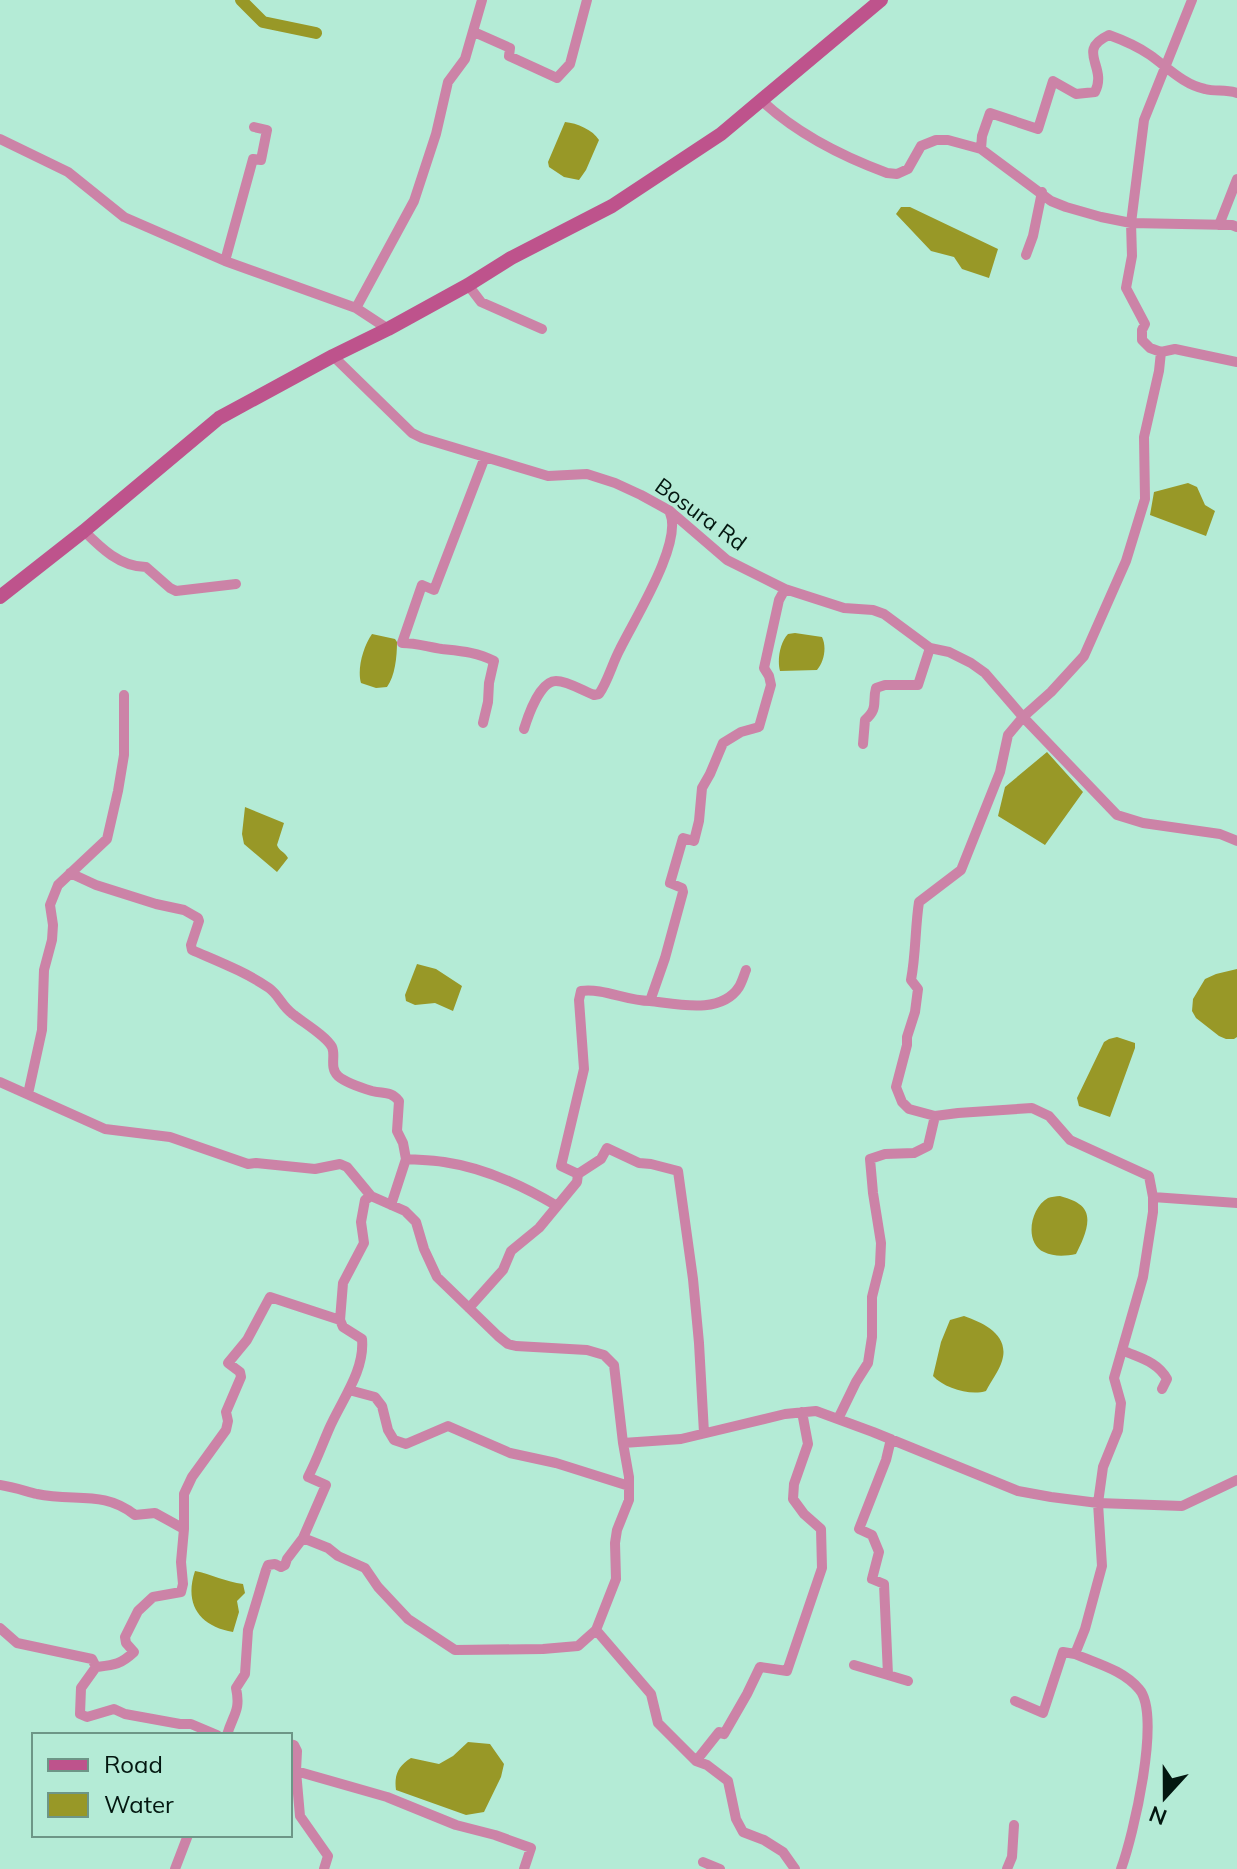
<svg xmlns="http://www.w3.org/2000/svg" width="1237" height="1869" font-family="Mulish,sans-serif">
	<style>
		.water { fill: #989827 }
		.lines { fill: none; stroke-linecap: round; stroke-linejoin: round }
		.canal { stroke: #989827; stroke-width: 12 }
		.street { stroke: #cc83a7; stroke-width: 10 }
		.secondary { stroke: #be538c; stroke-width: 14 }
		.labels { text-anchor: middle; stroke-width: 6; stroke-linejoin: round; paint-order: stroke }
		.street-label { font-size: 22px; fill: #031710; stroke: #b4ebd6 }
	</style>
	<rect width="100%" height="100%" fill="#b4ebd6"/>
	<!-- water -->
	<path class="water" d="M565 122C577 123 593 130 599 140L586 170 579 180 564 177 549 167 548 162Z
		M901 207H910L998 249 989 278 962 269 954 257 931 251 896 214Z
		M1188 483 1197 487 1205 505 1215 511 1206 536 1150 515 1154 492Z
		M795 633 822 637C827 647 824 662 817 670L780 671C777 660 780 642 788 634Z
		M372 634 395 639 397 642C397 657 395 676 387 687L376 688 361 683C357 669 363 647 372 634Z
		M1047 752 1083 792 1045 845 998 816 1005 787Z
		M245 807 284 823 277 845C279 851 285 852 288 858L277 872 244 844 242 834Z
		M417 964 436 969 462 986 453 1011 435 1003 415 1005 406 1001 405 995Z
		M1237 969V1037L1234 1039H1226L1219 1036 1196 1018 1192 1011 1193 999 1205 979 1216 974Z
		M1117 1037 1135 1043V1048L1110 1117 1079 1106 1077 1098 1104 1042 1109 1039Z
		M1060 1196C1066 1198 1074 1200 1079 1204 1096 1215 1083 1240 1076 1254 1066 1256 1054 1257 1044 1252 1024 1243 1030 1208 1048 1198 1051 1197 1056 1196 1060 1196Z
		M964 1316C984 1323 1010 1335 1002 1361 999 1371 991 1381 986 1391 970 1396 944 1388 933 1376L941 1342 950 1320Z
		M195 1571C211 1574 226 1582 243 1584L245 1593 237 1601 239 1612 233 1632C199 1626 184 1604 195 1571Z
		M468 1742 490 1744 504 1764 501 1777 484 1812 466 1815 396 1790C394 1775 398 1766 411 1758L439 1764 453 1756Z"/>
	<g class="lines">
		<!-- canal -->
		<path class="canal" d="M241 0 263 22 316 33"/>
		<!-- street -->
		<path class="street" d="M474 32 510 48 509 56 557 78 570 64 587 0
			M761 100C797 134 841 156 887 173L897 174 908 169 921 146 936 140H948L981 149 1051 201 1066 207 1101 217 1131 223 1232 225 1237 227
			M0 139 68 172 124 217 225 261 356 308 388 329
			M981 149 982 136 990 113 1038 129 1053 81 1076 94 1095 92C1108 66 1075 51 1109 35 1123 40 1137 46 1150 55 1167 67 1184 85 1205 89 1216 92 1225 89 1237 93
			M1219 225 1237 179
			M1026 255 1033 236 1042 192
			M225 261 253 159 261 160 267 130 254 127
			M468 285 481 302 542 329
			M356 308 414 201 436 134 448 82 465 59 482 0
			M1161 352 1175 349 1237 362
			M333 356 412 433 422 438 548 476 587 474 615 483 641 495 670 511 727 560 785 589 844 608 873 610 884 614 930 648 949 652 971 663 985 673 1023 717 1117 815 1143 823 1220 834 1237 841
			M84 531C101 548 120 567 146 567L170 588 176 591 236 584
			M483 723 488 702 489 683 494 661C477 652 461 651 442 649 428 647 416 643 402 643L422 585 434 590 485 457
			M524 729C528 716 540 681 556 681 568 681 583 691 594 695L599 694C608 681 612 664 620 649 634 620 683 543 670 513
			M863 744 865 720C879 708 872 702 876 688L885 685H918L930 648
			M70 873 96 885 156 904 184 910 198 918 199 921 191 945 192 950C217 961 246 972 269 988 280 996 281 1006 294 1015 304 1023 326 1036 332 1047 336 1056 329 1067 338 1076 346 1083 362 1088 372 1091 384 1094 391 1091 399 1101L397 1131 403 1143 406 1159 391 1205
			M650 1001C677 1004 721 1015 739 987 742 982 744 975 746 970
			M0 1082 105 1129 170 1137 248 1164 256 1163 315 1169 340 1164 347 1167 371 1196 405 1211 416 1222 424 1249 437 1277 498 1336 508 1344 516 1346 587 1350 604 1355 614 1365 623 1443 629 1477V1500L617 1530 615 1543 616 1579 596 1630 651 1694 658 1723 696 1761 707 1765 728 1781 736 1819 743 1832 764 1840 783 1852 795 1869
			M28 1094 42 1030 44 970 52 940 53 925 50 905 58 885 107 839 118 791 124 755V695
			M406 1159C419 1160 432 1160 444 1162 485 1168 522 1185 557 1206
			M578 1174 601 1159 607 1148 639 1163 651 1164 678 1171 693 1279 699 1343 704 1433
			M1153 1197 1237 1203
			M469 1308 503 1270 511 1251 539 1228 577 1182 578 1174 561 1166 584 1069 579 1000 581 991C604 988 626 1001 650 1001L665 958 683 892 682 888 670 883 683 838 694 841 699 821 702 788 710 774 723 743 741 732 759 727 771 685 769 676 764 668 779 600 785 589
			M340 1320 343 1327 362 1339C365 1371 341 1401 329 1429 322 1445 316 1462 308 1477L326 1485 303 1538 328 1548 338 1556 365 1568 378 1587 408 1619 455 1650 543 1649 578 1646 596 1630
			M1122 1350C1139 1358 1157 1361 1167 1379L1162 1389
			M349 1390 375 1397 382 1406 388 1430 394 1440 406 1444 448 1426 510 1453 556 1463 629 1486
			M838 1419 856 1382 868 1363 872 1337V1297L880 1265 881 1243 873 1193 870 1159 885 1154 914 1153 928 1146 935 1116
			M623 1443 681 1439 785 1414 816 1411 873 1432 1018 1491 1051 1497 1098 1503 1182 1506 1237 1480
			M0 1485C13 1487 25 1491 37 1494 74 1502 104 1490 135 1515L155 1513 184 1529 181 1562 183 1584 181 1592 153 1597 138 1611 125 1637 126 1643 134 1652C120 1665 114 1665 96 1667
			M184 1529V1494L192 1477 226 1430 228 1421 226 1412 241 1377 240 1372 228 1363 247 1340 270 1297 340 1320 343 1283 364 1243 361 1222 365 1200 371 1196
			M0 1628 17 1643 92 1659 96 1667 81 1688 80 1714 87 1717 114 1709 125 1714 180 1724H191L217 1735
			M1075 1654C1098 1664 1123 1670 1139 1689 1162 1714 1133 1837 1121 1869
			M854 1665 888 1675 884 1584 872 1579 879 1552 872 1535 859 1529 886 1460 891 1439
			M888 1675 908 1681
			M1015 1701 1043 1713 1063 1652 1075 1654 1085 1629 1102 1566 1098 1503 1103 1467 1118 1430 1121 1403 1114 1378 1143 1277 1153 1212V1197L1149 1176 1070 1140 1049 1116 1032 1108 958 1113 935 1116 909 1109 902 1102 896 1087 907 1045V1037L915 1012 918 989 911 980C916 954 915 928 919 902L961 870 1000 772 1008 735 1023 717 1051 692 1084 656 1126 561 1145 499 1144 437 1159 371 1161 352 1150 348 1142 340V330L1145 324 1126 288 1132 256 1131 223 1144 120 1192 0
			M227 1735C233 1714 241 1711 236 1688L245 1674 248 1630 266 1570 268 1565 275 1564 281 1567 285 1565 287 1559 303 1538
			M290 1744 294 1745 297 1751 296 1771 300 1816 328 1856 324 1869
			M696 1761 719 1732 724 1734 747 1694 760 1667 787 1671 822 1568 821 1529 804 1514 793 1499 794 1484 808 1444 802 1412
			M296 1771 387 1797 456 1825 495 1835 531 1848 524 1869
			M703 1862 720 1869
			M175 1869 188 1835
			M1007 1869 1012 1857 1014 1825"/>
		<!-- secondary -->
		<path class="secondary" d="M0 597 84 531 219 418 333 356 388 329 468 285 511 258 612 206 721 134 881 0"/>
	</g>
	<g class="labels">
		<!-- street labels -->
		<g class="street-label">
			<text transform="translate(701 514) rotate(36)" y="8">Bosura Rd</text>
		</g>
	</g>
	<!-- legend -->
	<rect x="32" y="1733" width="260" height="104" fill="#b4ebd6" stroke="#6d9687" stroke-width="2"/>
	<rect x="48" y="1759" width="40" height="12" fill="#be538c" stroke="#6d9687" stroke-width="2"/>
	<text x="104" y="1773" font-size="24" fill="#031710">Road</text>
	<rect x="48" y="1793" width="40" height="24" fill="#989827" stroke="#6d9687" stroke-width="2"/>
	<text x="104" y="1813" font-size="24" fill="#031710">Water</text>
	<!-- north arrow -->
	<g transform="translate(1165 1797) rotate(201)" stroke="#b4ebd6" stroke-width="6" paint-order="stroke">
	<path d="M0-6L14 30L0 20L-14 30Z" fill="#031710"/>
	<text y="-12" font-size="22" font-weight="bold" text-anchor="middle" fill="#031710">N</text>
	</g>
</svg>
